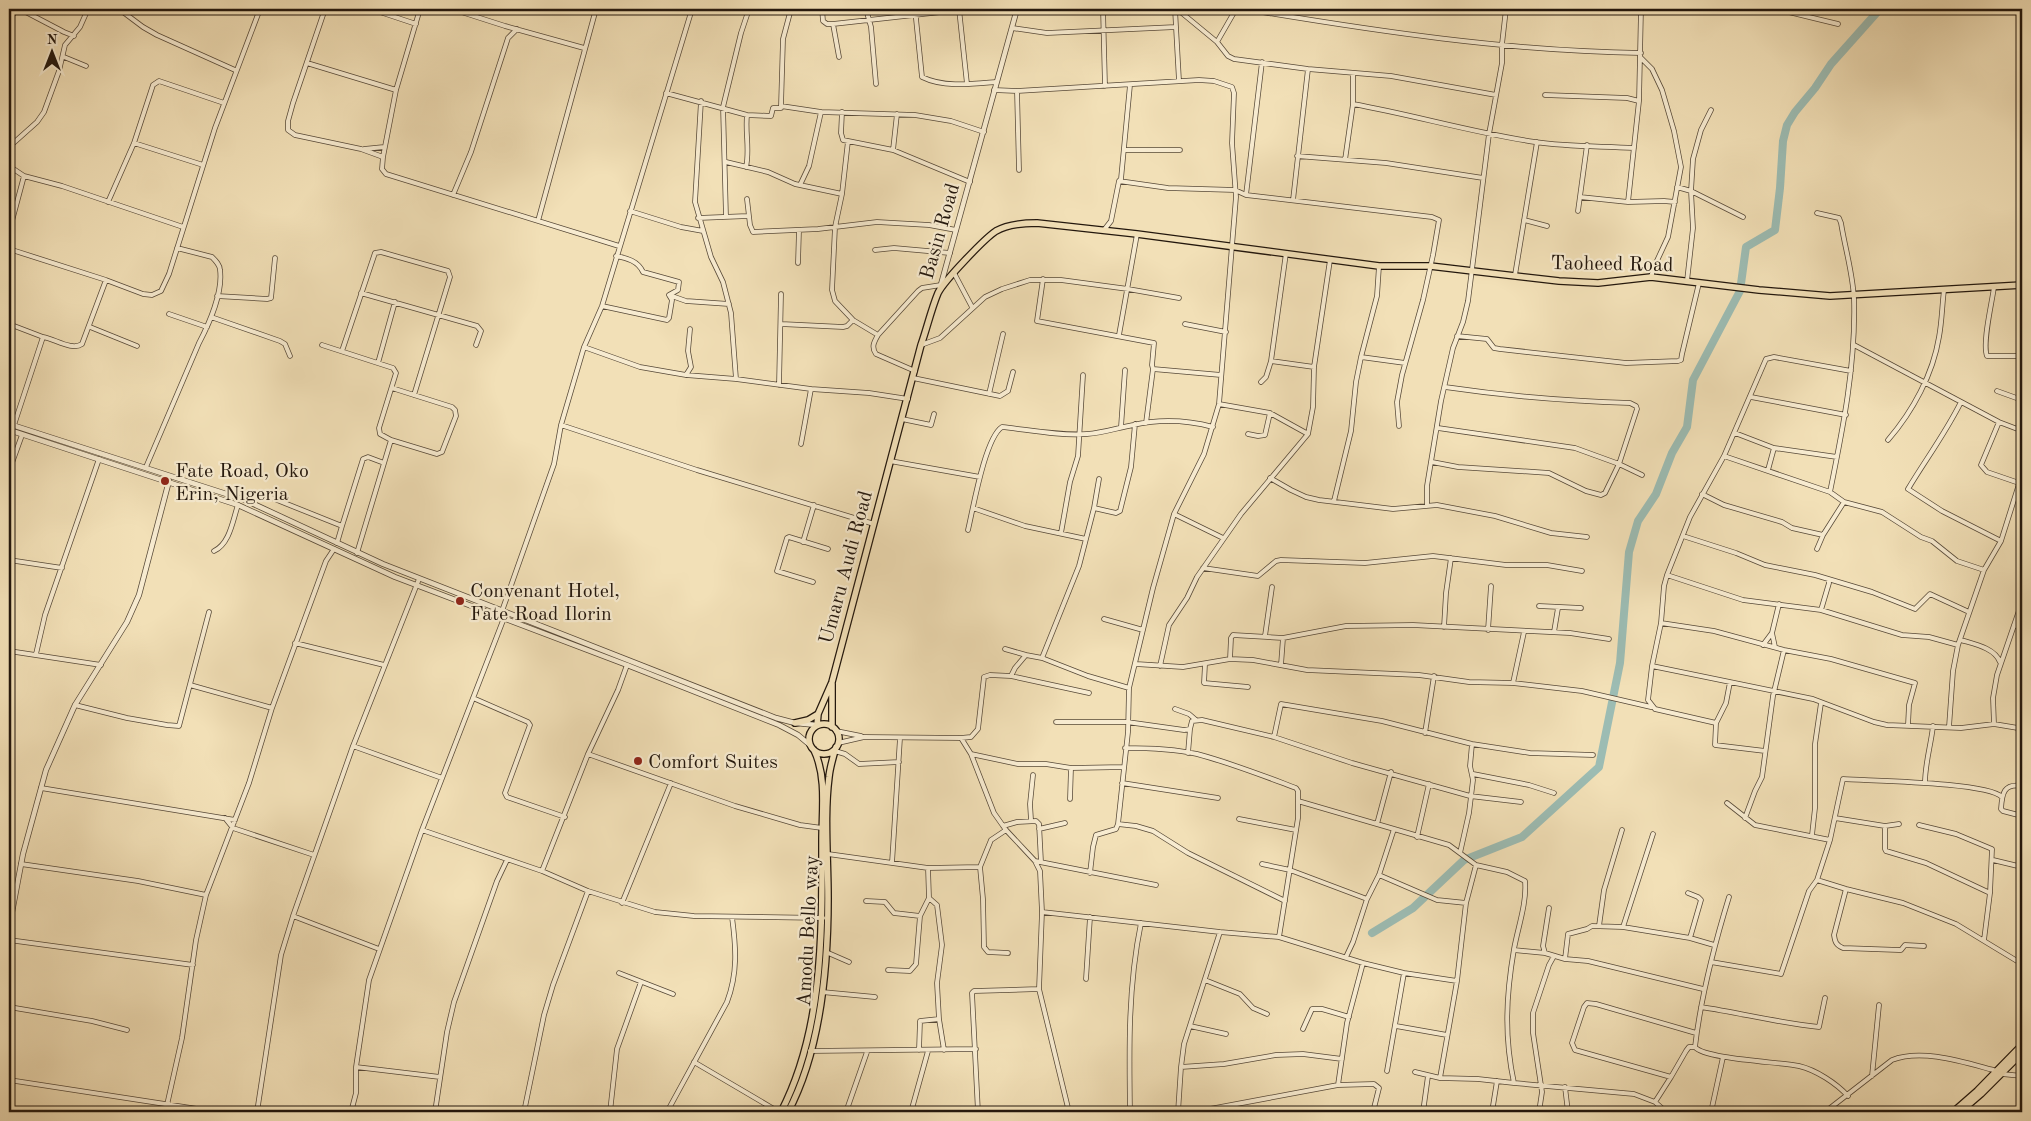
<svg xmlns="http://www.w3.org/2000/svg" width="2031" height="1121" font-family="'Old Standard TT',serif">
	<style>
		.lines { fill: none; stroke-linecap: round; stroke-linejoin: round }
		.river { stroke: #9cbcb3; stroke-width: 8 }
		.minor-casing { stroke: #574938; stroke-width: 5.5 }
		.tertiary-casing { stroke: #574938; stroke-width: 6 }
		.primary-casing { stroke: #23170d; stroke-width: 8 }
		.minor { stroke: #f7ebd0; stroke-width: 4 }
		.tertiary { stroke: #f7ebd0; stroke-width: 4.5 }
		.primary { stroke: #f2e0b7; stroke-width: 5.5 }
		.poi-dot { fill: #8f2418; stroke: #f7ebd0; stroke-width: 2 }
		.labels { text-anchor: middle; stroke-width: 4.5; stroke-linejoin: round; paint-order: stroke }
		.street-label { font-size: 20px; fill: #23170d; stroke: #f7ebd0 }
		.poi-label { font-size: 20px; fill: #23170d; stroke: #f7ebd0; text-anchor: start }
	</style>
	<rect width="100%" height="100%" fill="#f2e0b7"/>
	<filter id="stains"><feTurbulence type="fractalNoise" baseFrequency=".004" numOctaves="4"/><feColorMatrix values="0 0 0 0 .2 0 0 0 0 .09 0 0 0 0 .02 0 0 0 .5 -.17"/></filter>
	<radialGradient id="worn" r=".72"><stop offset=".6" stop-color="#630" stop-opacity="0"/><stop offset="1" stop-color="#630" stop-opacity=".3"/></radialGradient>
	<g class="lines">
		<!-- river -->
		<path class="river" d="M1372 933 1413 908 1464 860 1522 837 1599 767 1620 663 1629 552 1638 521 1656 494 1672 453 1687 427 1693 380 1740 291 1746 247 1775 230 1780 188 1783 141 1787 125 1795 112 1815 88 1831 64 1880 9"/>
		<!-- minor casing -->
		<g class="minor-casing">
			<path id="minor" d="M20 9 64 32 74 36
				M119 9 143 27 157 35 235 70
				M325 9 293 103 288 121V130L295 135 361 149 383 157 382 169 386 174 619 246
				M371 9 416 24
				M452 9 505 26 584 48
				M822 9 823 21 827 24H833L959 10
				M866 9 871 27 876 84
				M915 9 922 77C944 88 973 84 996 82
				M959 9 967 84
				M1103 9 1105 86
				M1175 9 1179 81
				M1177 9 1217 42 1236 9
				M1244 9C1375 31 1508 51 1641 53
				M1776 9 1838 24
				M9 20 17 9
				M833 24 839 57
				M1012 28 1047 33 1176 27
				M1217 42 1228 56 1234 59 1308 69 1391 76 1496 95
				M64 57 86 66
				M1640 57 1652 69 1662 90 1674 131 1681 167 1668 237 1655 265 1651 277
				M307 63 396 90
				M994 90 1017 91 1199 80 1214 81 1232 87 1234 93 1232 143 1236 197 1219 404 1204 454 1174 514 1153 588 1129 688 1128 732 1118 824 1116 829 1096 835 1093 847 1090 873
				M1017 91 1019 170
				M666 93 747 115 771 116 773 108H781V106L821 112 915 115 951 121 984 132
				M1545 95 1627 98 1639 101
				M701 101 695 202 711 257 723 282 731 313 736 379
				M1353 104C1414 115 1474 133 1535 142 1568 147 1602 146 1634 148
				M781 106 783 39 791 9
				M842 112 841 133 843 140 893 150 970 182
				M848 141 842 194 835 227 832 290 835 301 853 320 878 335
				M134 143 203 165
				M9 147 37 122 44 112 59 71 65 45 80 27 88 9
				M364 149 384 147
				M893 150 897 114
				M1125 150H1180
				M1297 156 1386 163 1483 178
				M383 157 396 90 420 9
				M1345 160 1353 104V73
				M726 162 768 172 795 184 842 194
				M9 166 24 176 62 186 183 227
				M746 167C750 150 745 133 747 115
				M1119 181 1168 188 1235 190 1246 195 1432 217 1439 220 1433 255 1423 300 1402 375 1397 402 1399 426
				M800 185 809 166 821 112
				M1677 187 1691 191 1743 217
				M453 195 471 152 508 38 517 29
				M1246 195 1262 62
				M1580 197 1628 202 1664 201 1675 202
				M747 199 750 225 753 232 818 229 877 222 929 225 956 230
				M1293 200 1308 69
				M108 202 134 143 153 85 159 81 224 103
				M1628 202 1639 101 1641 9
				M630 211 681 227 703 231
				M1578 211 1587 145
				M1817 213 1839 218 1841 223C1845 248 1853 274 1854 299 1856 364 1843 428 1830 492L1844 502 1823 535 1817 549
				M726 217 723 107 741 33 749 9
				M698 218 748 216
				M1524 220 1547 226
				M538 221 596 9
				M1104 230 1111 221 1119 181 1121 179 1130 85
				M9 232 24 176
				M9 249 106 280 143 294 152 295 161 291 169 274 215 128 260 9
				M875 250 894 248 950 253
				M616 256C627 258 638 261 643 272L679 282 678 290 669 295
				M798 263 799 230
				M954 273 972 307
				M1515 275 1537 142
				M1043 279 1037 321 1154 343 1152 365 1153 369 1146 423
				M1687 281 1693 228 1691 191 1693 159 1701 130 1711 110
				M1994 287C1992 303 1982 343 1987 356H2022
				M361 293 477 326 481 331 476 345
				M669 295 686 301 729 304
				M217 296 267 299 271 298 275 258
				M602 306 667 320 669 318 672 300 669 295
				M169 314 207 327
				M211 317 280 341 285 344 290 356
				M9 324 43 337
				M781 324 843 327 847 326 853 320
				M1185 324 1226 332
				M90 327 137 346
				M1119 335 1137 234
				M1457 336 1487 339 1494 348 1500 349 1626 363 1678 361 1681 360 1682 354 1699 283
				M322 345 393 368 396 373 379 428 380 434 391 440 357 553
				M921 345 940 338 985 297 1002 289 1030 280H1061L1128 289 1179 298
				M1854 345 1999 422 2020 430 2022 428
				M584 347 640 367 686 375 736 379 811 389 869 393 908 399
				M342 351 375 253 381 252 448 271 450 277 414 395 392 388
				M1361 357 1405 363
				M1271 361 1314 367
				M378 363 395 302
				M1153 369 1221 375
				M915 371 876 354C871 347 874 342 878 335L918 291 922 288 941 285
				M686 375 691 367 688 351 690 329
				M913 378 1000 396 1008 391 1013 372
				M1261 382 1266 377 1271 361 1286 253
				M779 385 781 294
				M1997 391 2022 400
				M989 394 1003 334
				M1751 397 1846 415
				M1961 402C1945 434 1926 459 1908 489L1942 511 2001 541
				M1219 404 1270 413 1308 434
				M902 419 931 425 934 414
				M1999 422 1981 465 1987 472 2022 484
				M561 425 697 470 874 524
				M1121 427 1125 370
				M13 428 43 337C55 339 72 351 82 344L106 280
				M1438 428 1575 448 1619 464 1642 475
				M1735 433 1774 448
				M1248 434 1258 436 1265 435 1270 413
				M391 440 437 454 442 452 456 416 455 410 452 407 414 395
				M1888 440C1913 411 1933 374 1939 337 1942 321 1942 306 1944 290
				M801 444 811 389
				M1724 456 1830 492
				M890 461 980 477
				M1432 462 1458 467 1549 473 1586 491 1601 495 1605 493 1619 464 1637 409 1636 406 1630 403C1567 401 1506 396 1445 387
				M146 467 199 343C209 324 223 292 220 270 220 265 216 261 212 257L177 248
				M1768 470 1774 448 1837 457
				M9 471 22 435
				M1270 478 1291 490 1306 497 1319 500 1393 509 1437 505 1495 516 1551 533 1587 537
				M1702 494 1724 505 1782 522 1792 528 1823 535
				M245 500C249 493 254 493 262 494L342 526 337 543
				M1334 501 1351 431 1356 382 1361 357 1377 296 1379 266
				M1844 502 1882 512 1921 537 1932 541 1957 561 1984 570
				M1427 505V486L1441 401 1453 348 1463 322 1468 301 1489 134 1502 63V44L1506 9
				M973 508 1025 526 1086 539
				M1094 508 1116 513 1120 511 1131 467 1135 424
				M1174 514 1223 538
				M342 526 363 459 368 457 384 463
				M968 530C973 509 985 438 1002 427 1030 430 1059 436 1087 434 1103 433 1117 428 1133 425 1160 419 1186 420 1213 427
				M1061 533 1070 482 1078 456 1083 375
				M1683 536 1736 553 1765 565 1815 575 1872 592 1915 609 1930 594 1969 612
				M803 542 814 505
				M214 551C230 544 233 519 238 505
				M9 560 62 568
				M1203 568 1258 576 1276 561 1281 560 1365 563 1433 556 1506 565H1547L1582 571
				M1667 575 1743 600 1821 610 1902 635 1929 637 1958 645
				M813 582 777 571 787 538 789 537 828 549
				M1539 606 1581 608
				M1821 610 1829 583 1828 579
				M502 611 554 464 561 425 584 347 602 306 692 9
				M1104 619 1143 630
				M1661 623 1714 631 1784 650 1831 659 1915 683 1909 705 1908 725
				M2014 625 2022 628
				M1444 627 1446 593 1451 558
				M1488 630 1491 586
				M1554 632 1558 608
				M1772 633 1775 647
				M1265 636 1272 587
				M1961 640C1974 644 1995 648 2000 662
				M295 643 384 665
				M1763 645 1772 633 1779 604
				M1005 649 1026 655
				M9 651 101 665
				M36 654 45 615 99 459
				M1042 658 1088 676 1129 688
				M1230 659 1231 638 1233 635 1283 638 1346 626 1413 625 1570 633 1609 639
				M1136 664 1183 667 1230 659 1253 660 1307 670 1419 675 1469 682 1513 683 1582 691 1651 707
				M1205 664 1204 683 1248 687
				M1281 665 1283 638
				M1160 666 1169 625 1187 598 1197 577 1241 514 1308 434 1313 407 1314 367 1330 260
				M1652 666 1813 699 1874 722 1887 725 1961 728 1994 724 2018 728 2020 737 2022 738
				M1011 676 1089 693
				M1730 682 1726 703 1716 723 1715 745 1765 751
				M1513 683 1524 632
				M190 685 272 708
				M473 698 528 722 530 725 505 793 507 797 565 817
				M75 705 127 718 167 725 179 726 209 612
				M1175 709 1189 714 1196 720
				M1056 722H1127L1184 730 1190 729 1192 721 1202 720 1274 737 1352 763 1470 796 1521 802
				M1716 723 1655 709 1648 700 1652 666 1661 623 1664 586 1667 575 1690 517 1724 456 1766 359 1774 357 1851 371
				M1994 724 1993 698 1997 675 2022 602
				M1949 727 1953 671 1958 645 1984 570 2001 541 2019 484
				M2018 728 2022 716
				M836 731 861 736
				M1425 733 1434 676
				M1274 737 1281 704 1382 721 1472 744 1530 753 1593 755
				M961 738 971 737 978 729 984 677 990 675 1011 676 1015 668 1026 655 1042 658 1079 566 1094 508 1099 479
				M838 743 864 737 961 738 971 754 994 813 1006 830 1035 861 1040 871 1042 912 1039 989 1069 1112
				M353 746 442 778
				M1125 748C1148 748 1174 749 1197 754 1231 763 1264 776 1296 788L1298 791V818L1279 937
				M835 751 845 754 859 764 899 762
				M1188 753 1190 729
				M588 754 735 806 800 825 822 828
				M971 754 1018 764H1046L1071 768 1124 767
				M1473 774 1529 785 1554 793
				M1122 783 1218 798
				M1925 783C1925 763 1931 745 1933 726
				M2022 786C2004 783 2002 793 2001 809L2003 811 2022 816
				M41 788 235 820
				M1070 799 1071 768
				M1298 801 1449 845 1476 865 1507 872 1525 881C1527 903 1518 927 1514 949 1506 996 1504 1036 1514 1083L1634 1094 1655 1102 1664 1110 1671 1112
				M1727 803 1755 825 1830 840
				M225 818 233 828 314 855
				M1745 818 1755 791 1762 777 1773 696 1784 650
				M1835 818 1885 826 1899 824
				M1239 819 1296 830
				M1031 820 1030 804 1033 775
				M1118 824 1136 826 1153 831 1188 853 1285 901
				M1377 824 1391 772
				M1919 825 1956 834 1992 849 1990 893 1984 940
				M1003 826 1017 822 1036 821 1039 824 1041 862
				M1885 826V849L1886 851 1926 863 1990 893
				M1039 829 1065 823
				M422 830 542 871 588 891 655 912 694 916 823 918
				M1006 830 991 840 980 867 983 899 984 947 988 952 1008 953
				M1812 835 1815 808V744L1821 703
				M1417 837 1429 784
				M1460 853 1469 813 1473 780 1470 766 1472 744
				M828 854 928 868 980 867
				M1993 860 2022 867
				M1035 861 1156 885
				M892 863 900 738
				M21 864 138 881 206 895
				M1262 864 1290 870 1367 899
				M542 871 588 754 618 690 627 665
				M1379 875 1437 900 1466 903
				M1817 880 1846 889 1903 903 1956 924 2022 964
				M1846 889 1834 935C1835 942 1836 945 1843 948L1899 950H1901L1905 945 1924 946
				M1688 893 1698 897 1701 900 1690 938
				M1729 897C1714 946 1701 995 1695 1047 1704 1059 1780 1062 1799 1066 1816 1070 1836 1083 1848 1096
				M929 898 937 905 942 945 937 983 939 1019 944 1050
				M866 901 885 902 894 913 920 916
				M622 903 671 783
				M1042 912 1220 932 1279 937 1363 963 1404 973 1457 981
				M293 916 379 949
				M1599 926 1604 890 1622 830
				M1623 927 1653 834
				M9 940 193 965
				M1514 950 1545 953 1565 959 1588 961 1703 989
				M826 952 849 962
				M1545 953 1543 946 1549 908
				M1346 957 1353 942 1367 899 1379 875 1394 829
				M1565 959 1568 934 1587 929 1592 926 1623 927 1690 938 1714 945
				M1711 962 1781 974 1809 891 1817 880 1830 840 1843 779C1871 781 1987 782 2002 797
				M888 970 910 971 916 964 920 916 929 898 928 868
				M619 973 673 994
				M1086 979 1090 917
				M1205 980 1240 994 1253 1008 1267 1014
				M822 992 875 997
				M9 1007 92 1021 127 1030
				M1701 1007C1741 1013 1779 1023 1819 1027L1825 998
				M1190 1026 1226 1034
				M1396 1026 1447 1035
				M1303 1029 1312 1009H1322L1349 1017
				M919 1050 920 1021 939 1019
				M810 1051 976 1049
				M694 1062 779 1112
				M356 1067 440 1077
				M1181 1067 1224 1064 1276 1055 1303 1054 1342 1059
				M1387 1071 1404 973
				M1415 1072 1440 1078 1478 1079 1514 1083
				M2002 1074 2022 1076
				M1872 1076 1879 1005
				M1671 1077 1686 1051 1689 1047H1695
				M1440 1078 1457 981 1466 903 1476 865
				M9 1080 217 1112
				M1338 1085 1347 1023 1363 963
				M1565 1087 1568 1112
				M1655 1102 1671 1077 1575 1050 1572 1043 1584 1007 1587 1003 1596 1004 1696 1033
				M167 1105 182 1038 196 940 206 895 249 783 272 708 326 561 334 549
				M911 1111 929 1112
				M257 1112 281 955 293 916 353 746 419 579
				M351 1112 356 1093V1067L369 980 422 830 504 618
				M435 1112 447 1032 454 1002 497 881 507 860
				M524 1112 544 1015 553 985 588 891
				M610 1112 617 1049 641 982
				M667 1112 727 1002C738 973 736 947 732 917
				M846 1112 867 1052
				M911 1112 928 1051
				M978 1112 972 993 974 991 1039 989
				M1055 1112 1068 1111
				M1130 1112C1129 1048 1128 986 1141 923
				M1178 1112 1181 1067 1184 1044 1220 932
				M1194 1112 1338 1085 1374 1084 1379 1088 1373 1112
				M1423 1112 1428 1076
				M1492 1112 1497 1081
				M1539 1112 1542 1092 1533 1033V1013L1549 965 1554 956
				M1711 1112 1723 1057
				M1825 1112 1892 1060C1923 1048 1966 1063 1997 1071"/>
		</g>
		<!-- tertiary casing -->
		<g class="tertiary-casing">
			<path id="tertiary" d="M940 288 1017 9
				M9 424 245 500 383 564 776 718 795 723 817 725
				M9 430 238 505 395 577 627 665 779 725 798 735 810 745
				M9 928 23 854 46 770 75 705 127 622 139 595 169 481"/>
		</g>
		<!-- primary casing -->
		<g class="primary-casing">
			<path id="primary" d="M832 684V727
				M795 723 808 720 818 714
				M809 739a15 15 0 1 1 30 0a15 15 0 1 1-30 0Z
				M817 725 818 714 832 682 921 345C927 328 931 310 938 293 944 281 984 239 996 231 1008 224 1024 223 1037 223L1137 234 1379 266H1430L1559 281 1598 283 1651 277 1759 290 1830 296 2022 285
				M781 1112C824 1029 822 931 822 840 822 811 827 777 814 750
				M788 1112C821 1050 828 967 828 898 828 858 824 816 829 777 830 767 833 757 836 747
				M1953 1112 1977 1091 2022 1045
				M1960 1112 1981 1094 2022 1053"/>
		</g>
		<!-- minor -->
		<use href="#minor" class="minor"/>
		<!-- tertiary -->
		<use href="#tertiary" class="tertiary"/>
		<!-- primary -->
		<use href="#primary" class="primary"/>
	</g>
	<!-- markers -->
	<g class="poi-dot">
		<circle cx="165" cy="481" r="5"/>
		<circle cx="460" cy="601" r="5"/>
		<circle cx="638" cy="761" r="5"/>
	</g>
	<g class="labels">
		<!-- street labels -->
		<g class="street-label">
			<text transform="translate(939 231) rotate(-74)" y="7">Basin Road</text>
			<text transform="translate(1612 263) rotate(1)" y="7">Taoheed Road</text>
			<text transform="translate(845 567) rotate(-75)" y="7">Umaru Audi Road</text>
			<text transform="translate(807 931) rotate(-87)" y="7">Amodu Bello way</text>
		</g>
		<!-- poi labels -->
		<g class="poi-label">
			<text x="175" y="477">Fate Road, Oko<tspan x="175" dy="23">Erin, Nigeria</tspan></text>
			<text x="470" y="597">Convenant Hotel,<tspan x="470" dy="23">Fate Road Ilorin</tspan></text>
			<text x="648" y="768">Comfort Suites</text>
		</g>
	</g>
	<!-- margin -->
	<rect width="2031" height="1121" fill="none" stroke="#f2e0b7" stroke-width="30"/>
	<rect x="10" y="10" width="2011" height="1101" fill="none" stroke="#23170d" stroke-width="2.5"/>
	<rect x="15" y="15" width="2001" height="1091" fill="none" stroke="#23170d"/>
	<!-- north arrow -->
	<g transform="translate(52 52)" stroke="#f7ebd0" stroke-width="4" paint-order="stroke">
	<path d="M0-4L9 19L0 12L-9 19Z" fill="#23170d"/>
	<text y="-8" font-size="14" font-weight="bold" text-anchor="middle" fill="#23170d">N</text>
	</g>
	<rect width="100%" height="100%" filter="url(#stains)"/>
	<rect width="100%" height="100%" fill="url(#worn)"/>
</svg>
